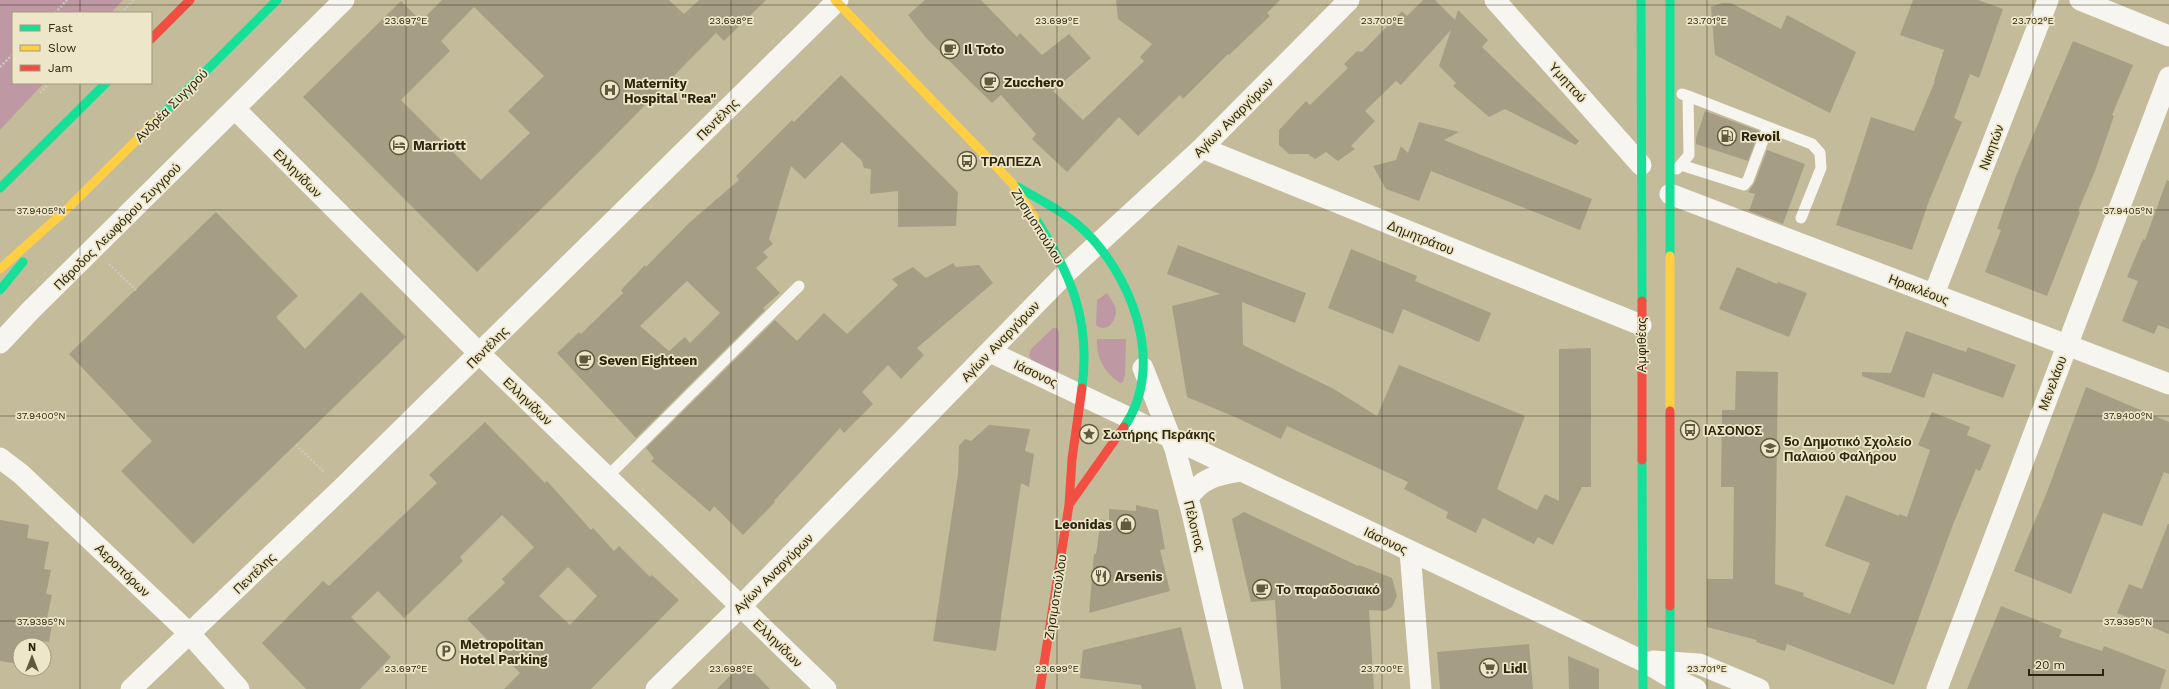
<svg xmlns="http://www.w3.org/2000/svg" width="2169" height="689" font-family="'Work Sans',sans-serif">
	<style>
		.green { fill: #be99a4 }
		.building { fill: #a59e85; fill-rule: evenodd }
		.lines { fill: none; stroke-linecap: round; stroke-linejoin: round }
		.path { stroke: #cbc8bd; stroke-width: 2.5; stroke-dasharray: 2 2; stroke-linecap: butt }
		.lane { stroke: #f6f5f0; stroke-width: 11 }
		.street { stroke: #f6f5f0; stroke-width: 21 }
		.fast { stroke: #16e098; stroke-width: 9 }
		.slow { stroke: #ffcf43; stroke-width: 9 }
		.jam { stroke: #f24e42; stroke-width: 9 }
		.ticks { fill: none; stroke: #2c260e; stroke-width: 1; stroke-opacity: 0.45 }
		.labels { text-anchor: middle; stroke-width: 3.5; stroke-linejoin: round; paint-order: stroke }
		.poi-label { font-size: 13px; font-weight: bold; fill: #2c260e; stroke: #eee6c8; text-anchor: start }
		.street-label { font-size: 13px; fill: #2c260e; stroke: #eee6c8 }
		.ticks-label { font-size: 10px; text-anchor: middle; fill: #2c260e; stroke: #eee6c8; stroke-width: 3.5; stroke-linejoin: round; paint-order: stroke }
	</style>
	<rect width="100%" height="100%" fill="#c4bb9b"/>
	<!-- green -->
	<path class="green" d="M0 0H123L111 13H13V83H44L0 130Z
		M1107 293C1110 298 1115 304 1116 310 1117 320 1107 334 1096 325L1097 300Z
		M1053 328H1057L1059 332V370L1057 373 1032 360 1029 356 1031 349Z
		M1097 339H1126L1125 375 1123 382 1120 383C1104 372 1096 358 1097 339Z"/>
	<!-- building -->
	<path class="building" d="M442 0H669L684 14 699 0H766L724 41 716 33 597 154 477 272 303 97 401 1 421 21ZM474 7 544 76 508 111 530 133 481 180 401 100 450 51 441 41Z
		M925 0H981L1017 37 1020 33 1042 55 1069 34 1091 58 1053 91 1083 120 1144 61 1140 57 1152 44 1118 19 1116 0H1280L1267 13 1270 16 1229 55 1228 54 1183 99 1180 95 1138 136 1119 117 1067 172 1032 139 1036 134 1001 95 992 103 927 39 908 15Z
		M1423 0H1435L1455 20 1458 10 1488 40 1482 47 1579 141 1576 145 1505 109 1489 117 1453 86 1456 83 1439 66 1451 30 1401 85 1396 81 1365 111 1375 121 1351 146 1355 149 1338 161 1326 152 1315 159 1308 154H1289L1279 145V130L1306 101 1310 105 1348 68 1344 64 1357 51 1362 52 1402 11 1407 16Z
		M1913 0H1978L2003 9 1979 78 1970 74 1954 118 1962 122 1929 201 1912 250 1836 225 1871 117 1914 131 1935 81H1934L1944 50 1900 35Z
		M1722 3H1731L1781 29 1787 15 1856 52 1830 113 1715 55 1711 7Z
		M2073 41 2133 65 2112 115 2114 116 2095 171 2078 211 2080 212 2047 296 1985 272 2001 230 1997 229 2016 176Z
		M841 75 958 192 956 226 898 227V191L870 194 871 169 864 168 862 161 842 142 805 179 791 166 769 239 773 244 763 252 768 257 756 268 780 293 763 308 765 310 636 438 557 353 579 332 581 334 623 293 621 290 645 265 646 267 689 223 739 180 736 176 792 120 794 122ZM687 281 720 313 690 343 685 337 669 351 640 326Z
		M1705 111 1759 131 1748 161 1696 144V138Z
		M1419 122 1459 132 1444 140 1592 199 1580 230 1431 171 1419 201 1386 189 1373 166 1396 160 1401 146 1408 153Z
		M1767 150 1805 164 1783 224 1749 211 1755 194 1748 192 1755 182Z
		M2167 180 2169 181V329L2158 325 2154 334 2122 321 2138 281 2127 277 2143 239 2145 240Z
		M216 212 298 296 276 317 305 349 361 292 406 337 193 544 121 471 152 441 69 354Z
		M1178 245 1306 293 1295 323 1242 302 1243 345 1332 388 1377 416 1399 365 1525 416 1497 489 1537 510 1545 494 1559 501V349L1591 348V487H1582L1553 545 1538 537 1534 544 1483 518 1476 533 1446 518 1448 512 1404 489 1408 482 1287 426 1281 439 1235 417 1187 397 1172 306 1220 294 1167 274Z
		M1351 249 1417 276 1415 281 1491 313 1479 342 1403 309 1393 334 1328 308Z
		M953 263 956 267 979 265 993 283 917 348 924 355 901 379 888 365 862 392 873 404 844 433 840 428 774 501 775 502 743 535 714 506 710 512 651 461 654 458 646 448 775 320 797 341 824 313 847 334 898 285 892 279 913 267 926 278Z
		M1737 267 1777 284 1778 282 1807 293 1789 337 1719 309Z
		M1906 331 1966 352 1968 347 2016 365 2003 398 1933 373 1924 398 1862 376V372L1891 373Z
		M1736 371 1778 372 1775 584 1804 593 1803 596 1850 614 1870 563 1825 546 1846 495 1899 516V514L1907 517 1930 450 1918 445 1932 412 1970 427 1967 435 1991 445 1980 471 1976 469 1954 522 1894 685 1787 644 1785 651 1756 642 1757 640 1707 627V579H1733L1734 487H1721L1722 410H1735Z
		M2086 387 2169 422V474L2164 472 2142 526 2103 513 2071 594 2014 571 2047 492Z
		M485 422 545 483 547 481 591 530 593 528 614 551 619 546 650 577 652 575 679 600 591 689H504L520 673 467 619 505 583 502 579 534 547 502 515 460 557 463 561 404 618 378 591 351 617 391 657 360 689H306L262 643 323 581 329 586 437 483 429 475ZM568 567 597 596 570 625 539 596Z
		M989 425 1030 429 1025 451 1034 454 1029 487 1021 483 996 651 933 641 958 474 959 446 965 439 971 441Z
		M1136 505 1158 510 1165 549 1160 550 1170 591 1089 613 1094 554H1096L1101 519 1109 522V509L1136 511Z
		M1244 512 1358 566 1359 565 1392 578 1397 596 1392 607 1385 611 1369 610 1374 689H1281L1275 600 1251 602 1232 519Z
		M0 520 29 525 27 538 49 542 44 569 51 570 46 594 52 595 47 618 53 619 49 642 43 641 42 645H20V664L0 661Z
		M2168 524H2169V634L2117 613 2129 584 2142 589Z
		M2001 606 2062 630 2059 637 2102 651 2104 646 2166 670 2160 689H1967Z
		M1181 627 1196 689H1142L1141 685 1080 678 1083 650Z
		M1529 644 1533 689H1440L1437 652Z
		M1568 656 1599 669V689H1569Z
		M744 662 770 689H717Z"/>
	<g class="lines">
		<!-- path -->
		<path class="path" d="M55 13 67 0
			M121 13 134 0
			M0 67 13 54
			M40 93 50 83
			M109 264 136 290
			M296 445 325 473"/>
		<!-- lane -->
		<path class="lane" d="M1688 96 1812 144 1820 153 1821 168 1801 218
			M1681 165 1744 185 1748 180 1768 127
			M1677 169 1689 155 1688 96 1682 94
			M607 477 799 286"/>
		<!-- street -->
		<path class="street" d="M1495 0 1641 165
			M2080 0 2169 36
			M235 109 480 354 826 689
			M1202 148 1641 325
			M1670 194 2169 384
			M1934 294 2048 0
			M0 343 30 311 344 0
			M990 352 1643 661 1670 677 1696 689
			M1143 368 1175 449 1192 513 1233 689
			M0 458 21 474 190 634 239 689
			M1188 498C1202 477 1218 475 1241 471
			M1410 551 1421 689
			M1653 661 1699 664 1759 689
			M131 689 341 489 838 0
			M656 689 740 607 1067 272 1202 148 1349 0
			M1937 689 2169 77"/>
		<!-- fast -->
		<path class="fast" d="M1641 0 1642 301
			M1670 0V256
			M157 120 277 0
			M1018 187C1038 199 1059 209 1077 224 1130 269 1168 364 1124 427
			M0 188 106 83
			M1035 218C1071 274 1091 320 1082 388
			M0 290 23 262
			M1642 460 1643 689
			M1670 606V689"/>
		<!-- slow -->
		<path class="slow" d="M835 0 1012 183 1035 218
			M1670 256V411
			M0 269 66 210 157 120"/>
		<!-- jam -->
		<path class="jam" d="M151 39 190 0
			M1642 301V460
			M1670 411V606
			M1071 502 1124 427
			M1040 689 1069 505 1072 459 1082 388"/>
	</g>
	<!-- ticks -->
	<path class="ticks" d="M80 0V13M406 0V689M731 0V689M1057 0V689M1382 0V689M1707 0V689M2033 0V689M0 5H2169M80 83V689M0 210H2169M0 416H2169M0 621H2169"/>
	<!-- icons -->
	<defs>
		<g id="cafe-ring" transform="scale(1)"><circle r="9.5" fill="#eee6c8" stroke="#615a3f" stroke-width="1.5"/><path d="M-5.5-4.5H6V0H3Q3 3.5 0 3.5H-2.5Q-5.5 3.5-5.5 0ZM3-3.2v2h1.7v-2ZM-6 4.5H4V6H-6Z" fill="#615a3f"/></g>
		<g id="hospital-ring" transform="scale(1)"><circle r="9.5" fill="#eee6c8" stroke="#615a3f" stroke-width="1.5"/><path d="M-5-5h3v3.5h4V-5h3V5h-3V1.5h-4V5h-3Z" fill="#615a3f"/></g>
		<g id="fuel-ring" transform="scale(1)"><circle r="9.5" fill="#eee6c8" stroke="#615a3f" stroke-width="1.5"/><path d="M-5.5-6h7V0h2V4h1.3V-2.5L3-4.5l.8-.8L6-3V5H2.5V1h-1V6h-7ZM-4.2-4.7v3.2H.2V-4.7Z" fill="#615a3f"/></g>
		<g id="hotel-ring" transform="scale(1)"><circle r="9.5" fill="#eee6c8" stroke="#615a3f" stroke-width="1.5"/><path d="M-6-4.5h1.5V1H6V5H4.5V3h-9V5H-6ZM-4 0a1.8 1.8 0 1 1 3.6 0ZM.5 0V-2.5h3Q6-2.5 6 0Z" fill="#615a3f"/></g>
		<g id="bus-ring" transform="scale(1)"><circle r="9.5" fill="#eee6c8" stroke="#615a3f" stroke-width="1.5"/><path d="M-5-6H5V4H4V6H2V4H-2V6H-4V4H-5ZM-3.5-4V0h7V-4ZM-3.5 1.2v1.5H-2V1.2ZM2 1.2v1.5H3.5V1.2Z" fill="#615a3f"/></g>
		<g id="sight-ring" transform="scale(1)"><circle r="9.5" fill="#eee6c8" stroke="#615a3f" stroke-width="1.5"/><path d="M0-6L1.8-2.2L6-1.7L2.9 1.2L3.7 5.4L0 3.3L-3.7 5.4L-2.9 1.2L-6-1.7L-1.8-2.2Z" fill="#615a3f"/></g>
		<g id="school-ring" transform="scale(1)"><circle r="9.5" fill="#eee6c8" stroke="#615a3f" stroke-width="1.5"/><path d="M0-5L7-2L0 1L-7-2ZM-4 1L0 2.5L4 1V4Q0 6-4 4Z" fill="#615a3f"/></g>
		<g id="shop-ring" transform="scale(1)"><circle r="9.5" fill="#eee6c8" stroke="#615a3f" stroke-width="1.5"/><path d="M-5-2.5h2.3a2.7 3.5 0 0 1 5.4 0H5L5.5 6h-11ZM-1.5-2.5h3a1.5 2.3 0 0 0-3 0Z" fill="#615a3f"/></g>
		<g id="restaurant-ring" transform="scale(1)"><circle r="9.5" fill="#eee6c8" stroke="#615a3f" stroke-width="1.5"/><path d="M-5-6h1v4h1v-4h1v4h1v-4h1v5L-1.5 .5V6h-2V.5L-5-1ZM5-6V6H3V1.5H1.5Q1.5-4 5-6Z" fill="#615a3f"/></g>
		<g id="parking-ring" transform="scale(1)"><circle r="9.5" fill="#eee6c8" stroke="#615a3f" stroke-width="1.5"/><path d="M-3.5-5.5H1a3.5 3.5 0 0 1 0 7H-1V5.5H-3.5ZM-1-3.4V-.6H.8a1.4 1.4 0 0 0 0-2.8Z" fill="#615a3f"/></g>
		<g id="supermarket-ring" transform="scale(1)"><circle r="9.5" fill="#eee6c8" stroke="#615a3f" stroke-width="1.5"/><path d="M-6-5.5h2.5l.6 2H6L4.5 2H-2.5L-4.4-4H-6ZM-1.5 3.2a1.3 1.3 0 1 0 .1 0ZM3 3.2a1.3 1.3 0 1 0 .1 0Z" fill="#615a3f"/></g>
	</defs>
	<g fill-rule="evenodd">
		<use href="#cafe-ring" x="950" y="49"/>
		<use href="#cafe-ring" x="990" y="82"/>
		<use href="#hospital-ring" x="610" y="90"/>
		<use href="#fuel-ring" x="1727" y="136"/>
		<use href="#hotel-ring" x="399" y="145"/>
		<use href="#bus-ring" x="967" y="161"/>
		<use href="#cafe-ring" x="585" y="360"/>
		<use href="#bus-ring" x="1690" y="430"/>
		<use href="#sight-ring" x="1089" y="434"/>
		<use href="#school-ring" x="1770" y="448"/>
		<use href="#shop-ring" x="1126" y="524"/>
		<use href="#restaurant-ring" x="1101" y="576"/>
		<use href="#cafe-ring" x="1262" y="589"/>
		<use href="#parking-ring" x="446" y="651"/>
		<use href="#supermarket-ring" x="1489" y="668"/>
	</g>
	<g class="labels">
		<!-- poi labels -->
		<g class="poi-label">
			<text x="964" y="54">Il Toto</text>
			<text x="1004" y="87">Zucchero</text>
			<text x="624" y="88">Maternity<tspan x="624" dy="15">Hospital "Rea"</tspan></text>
			<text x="1741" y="141">Revoil</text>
			<text x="413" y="150">Marriott</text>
			<text x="981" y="166">ΤΡΑΠΕΖΑ</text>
			<text x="599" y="365">Seven Eighteen</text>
			<text x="1704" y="435">ΙΑΣΟΝΟΣ</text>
			<text x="1103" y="439">Σωτήρης Περάκης</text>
			<text x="1784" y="446">5ο Δημοτικό Σχολείο<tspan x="1784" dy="15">Παλαιού Φαλήρου</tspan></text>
			<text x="1112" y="529" text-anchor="end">Leonidas</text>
			<text x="1115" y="581">Arsenis</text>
			<text x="1276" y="594">Το παραδοσιακό</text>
			<text x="460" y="649">Metropolitan<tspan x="460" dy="15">Hotel Parking</tspan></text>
			<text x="1503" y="673">Lidl</text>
		</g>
		<!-- street labels -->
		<g class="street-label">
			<text transform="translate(1568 82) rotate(48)" y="5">Υμηττού</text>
			<text transform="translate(171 105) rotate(-45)" y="5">Ανδρέα Συγγρού</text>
			<text transform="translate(1233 117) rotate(-45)" y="5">Αγίων Αναργύρων</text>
			<text transform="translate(717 119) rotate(-45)" y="5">Πεντέλης</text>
			<text transform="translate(1991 147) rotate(-69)" y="5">Νικητών</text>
			<text transform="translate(298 173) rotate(45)" y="5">Ελληνίδων</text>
			<text transform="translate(117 226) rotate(-45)" y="5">Πάροδος Λεωφόρου Συγγρού</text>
			<text transform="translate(1038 226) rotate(58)" y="5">Ζησιμοπούλου</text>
			<text transform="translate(1421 237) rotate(22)" y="5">Δημητράτου</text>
			<text transform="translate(1919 289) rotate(21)" y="5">Ηρακλέους</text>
			<text transform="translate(1000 341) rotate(-46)" y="5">Αγίων Αναργύρων</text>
			<text transform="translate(1641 345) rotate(-90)" y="5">Αμφιθέας</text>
			<text transform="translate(487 347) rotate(-45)" y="5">Πεντέλης</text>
			<text transform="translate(1036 373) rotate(25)" y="5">Ιάσονος</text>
			<text transform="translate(2052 383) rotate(-69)" y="5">Μενελάου</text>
			<text transform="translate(528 401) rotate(44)" y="5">Ελληνίδων</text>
			<text transform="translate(1195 526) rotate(76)" y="5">Πέλοπος</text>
			<text transform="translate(1386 540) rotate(25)" y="5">Ιάσονος</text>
			<text transform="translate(123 570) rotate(44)" y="5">Αεροπόρων</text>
			<text transform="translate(254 573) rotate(-44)" y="5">Πεντέλης</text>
			<text transform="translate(773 573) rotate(-45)" y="5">Αγίων Αναργύρων</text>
			<text transform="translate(1055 597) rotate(-81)" y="5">Ζησιμοπούλου</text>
			<text transform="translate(778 643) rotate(44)" y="5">Ελληνίδων</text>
		</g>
	</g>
	<g class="ticks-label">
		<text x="406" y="24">23.697°E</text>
		<text x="731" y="24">23.698°E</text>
		<text x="1057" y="24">23.699°E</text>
		<text x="1382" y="24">23.700°E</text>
		<text x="1707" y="24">23.701°E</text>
		<text x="2033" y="24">23.702°E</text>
		<text x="41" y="214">37.9405°N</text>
		<text x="2128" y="214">37.9405°N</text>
		<text x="41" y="419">37.9400°N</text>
		<text x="2128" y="419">37.9400°N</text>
		<text x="41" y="625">37.9395°N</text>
		<text x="2128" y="625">37.9395°N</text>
		<text x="406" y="672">23.697°E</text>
		<text x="731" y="672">23.698°E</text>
		<text x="1057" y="672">23.699°E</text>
		<text x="1382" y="672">23.700°E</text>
		<text x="1707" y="672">23.701°E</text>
	</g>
	<!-- legend -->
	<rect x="12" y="12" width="140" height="72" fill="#eee6c8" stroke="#a0997e"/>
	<rect x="20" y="25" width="20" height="6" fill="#16e098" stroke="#a0997e"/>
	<text x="48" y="32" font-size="12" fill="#2c260e">Fast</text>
	<rect x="20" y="45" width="20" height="6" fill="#ffcf43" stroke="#a0997e"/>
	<text x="48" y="52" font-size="12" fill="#2c260e">Slow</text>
	<rect x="20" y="65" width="20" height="6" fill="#f24e42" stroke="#a0997e"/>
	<text x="48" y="72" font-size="12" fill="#2c260e">Jam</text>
	<!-- north arrow -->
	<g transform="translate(32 657)"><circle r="19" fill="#eee6c8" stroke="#a0997e"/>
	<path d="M0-3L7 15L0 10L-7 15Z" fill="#615a3f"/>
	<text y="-6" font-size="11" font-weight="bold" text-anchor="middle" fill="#2c260e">N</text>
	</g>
	<!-- scale -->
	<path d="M2029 669v6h74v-6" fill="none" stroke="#2c260e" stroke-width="2"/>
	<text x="2035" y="669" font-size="12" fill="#2c260e" stroke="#eee6c8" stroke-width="3" paint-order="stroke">20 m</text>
</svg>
